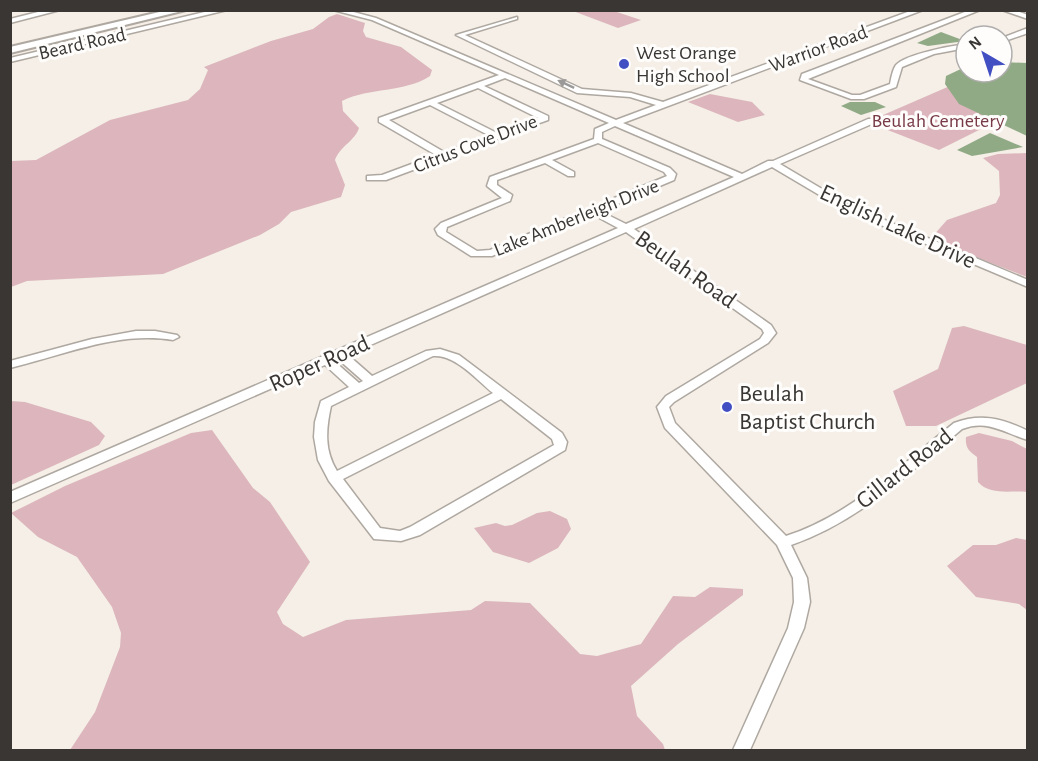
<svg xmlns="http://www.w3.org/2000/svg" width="1038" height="761" font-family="'Alegreya Sans',sans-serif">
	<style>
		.green { fill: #dcb6bc }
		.water { fill: #91aa86 }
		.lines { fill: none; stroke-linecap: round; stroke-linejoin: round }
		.minor-casing { stroke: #aea8a1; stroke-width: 3 }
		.highway-casing { stroke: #aea8a1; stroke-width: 4 }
		.minor { fill: #fff; fill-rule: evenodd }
		.highway { fill: #fff; fill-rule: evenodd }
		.oneway { fill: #9c9a99 }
		.poi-dot { fill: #424fc3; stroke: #fefdfc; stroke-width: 2 }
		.labels { text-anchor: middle; stroke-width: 6; stroke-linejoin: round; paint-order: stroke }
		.far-street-label { font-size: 20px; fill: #393633; stroke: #fefdfc }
		.far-poi-label { font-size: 20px; fill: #393633; stroke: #fefdfc; text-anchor: start }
		.far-park-label { font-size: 20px; fill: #783946; stroke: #fefdfc }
		.street-label { font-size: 24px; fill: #393633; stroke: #fefdfc }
		.poi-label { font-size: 24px; fill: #393633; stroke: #fefdfc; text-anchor: start }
	</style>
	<rect width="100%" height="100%" fill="#f5efe7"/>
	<!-- green -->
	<path class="green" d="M573 11H614L641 20 618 28Z
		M337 14 365 23 363 31 366 37 401 47 432 70 430 76C404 93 370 87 342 101L343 111 359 128C355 141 340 146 335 160L345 185 341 197 291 212 279 224 260 235 163 274 27 281 11 287V161L36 160 110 120 188 100 200 89 208 70 204 67 271 41 313 29 329 17Z
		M959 82 1027 106 939 150 867 122Z
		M710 94 752 102 765 115 738 122 688 102Z
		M1027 153V277L965 253 932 237 947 220 996 203 1000 195 999 171 983 158 998 154Z
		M964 326 1027 345V383L936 426H906L893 391 938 369 952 328Z
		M11 401 25 402 91 422 105 436 99 445 11 485Z
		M212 430 253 488 270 502 310 562 277 612 283 624 303 637 346 620 471 610 485 601 530 603 580 654 597 656 641 644 673 596 695 597 710 587 743 589V595L678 644 631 686 637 716 663 744 665 750H70L95 712 120 647 121 633 112 607 77 557 38 537 11 513 65 486 191 433Z
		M979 433 1012 441 1027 449V492C1010 490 991 496 978 482L977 457C969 451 965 448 966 437Z
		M550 511 567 519 571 529 558 548 529 563 493 552 474 528 496 523 505 526 512 525 537 513Z
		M1016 538 1027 540V610L1019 604 976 597 947 566 973 545H996Z"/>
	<!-- water -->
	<path class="water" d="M941 32 965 41 928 46 917 43Z
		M1002 62 1027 63V136L959 104 945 84 946 76 965 67 966 72H1002Z
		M850 102H875L886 107 861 115 841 106Z
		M990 133 1023 147 972 156 957 150Z"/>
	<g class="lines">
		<!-- minor casing -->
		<g class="minor-casing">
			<path id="minor" d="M46 10H60L10 23V19Z
				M213 10H227L10 62V58Z
				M333 10H346L376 18 616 120 656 105 630 97 577 93 456 35 517 17V19L465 35 582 89 631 93 663 102 913 10H923L623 123 742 174 768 161H773L868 119H874V123L780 164 849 205 1028 280V287L843 209 772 167 634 229 771 325 776 333 768 343 674 402 669 407 675 423 786 536C851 515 901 465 954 423 980 413 1002 418 1028 431V440C1004 433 988 419 962 429 909 473 858 522 791 545L807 578 810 602 804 628 750 750H733L788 628 794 602 793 578 777 545 665 428 657 407 666 396 760 339 764 333 762 329 626 232 348 355 372 376 426 351 440 349 459 355 562 433 567 442 565 450 420 535 401 541 374 539 329 481 318 460 314 437 315 422 321 401 349 387 325 365 10 503V492L618 228 592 214 492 256H471L438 235 435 229 441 223 502 198 487 186 490 177 594 139 595 129 609 123 505 78 484 86 548 116V120L503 136 502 139H496L386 180H367V176L382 175 436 155 379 122V118L499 75 372 20ZM478 88 538 118 497 133 437 103ZM430 105 490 136 444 152 389 120ZM615 126 734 177 626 224 600 211 674 180 676 174 670 168 602 139V132ZM598 143 664 172 667 176 490 250 477 251 446 232 447 227 510 201 512 195 497 185V180L545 163 568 176H574V172L552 160ZM433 356C455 354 477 380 493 393L337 471C324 450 326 429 331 406ZM338 359 363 381 359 383 334 361ZM501 399 552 439 554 445 410 527 400 531 380 528 343 479Z
				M970 10H980L808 79 852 95H860L890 84C891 78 893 69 896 65 906 54 951 46 966 44V48L934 54 902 67 896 87 864 99H851L800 80 802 74Z
				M1002 10H1014L1028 15V19Z
				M1028 28V33L1002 42V38Z
				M136 331H155L177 335 179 337 173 340C117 331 64 355 10 368V361L92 339Z"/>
		</g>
		<!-- highway casing -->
		<g class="highway-casing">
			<path id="highway" d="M168 10H186L10 53V47Z"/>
		</g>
		<!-- minor -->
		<use href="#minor" class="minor"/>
		<!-- highway -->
		<use href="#highway" class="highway"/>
	</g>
	<!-- one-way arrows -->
	<defs><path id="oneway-solid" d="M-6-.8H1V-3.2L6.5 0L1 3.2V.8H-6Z" transform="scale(1.5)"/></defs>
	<use class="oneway" href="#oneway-solid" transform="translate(566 84) rotate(-155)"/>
	<!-- markers -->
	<g class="poi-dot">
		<circle cx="624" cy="64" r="6"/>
		<circle cx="727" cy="407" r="6"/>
	</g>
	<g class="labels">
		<!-- far-street labels -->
		<g class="far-street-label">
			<text transform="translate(82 43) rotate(-13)" y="7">Beard Road</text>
			<text transform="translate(818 48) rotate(-20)" y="7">Warrior Road</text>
			<text transform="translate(475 143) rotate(-21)" y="7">Citrus Cove Drive</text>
			<text transform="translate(576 217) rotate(-22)" y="7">Lake Amberleigh Drive</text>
		</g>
		<!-- far-poi labels -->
		<g class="far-poi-label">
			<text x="636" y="59">West Orange<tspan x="636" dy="23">High School</tspan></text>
		</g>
		<!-- far-park labels -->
		<g class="far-park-label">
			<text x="938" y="127">Beulah Cemetery</text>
		</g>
		<!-- street labels -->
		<g class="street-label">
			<text transform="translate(898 226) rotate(25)" y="8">English Lake Drive</text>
			<text transform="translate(686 269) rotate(35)" y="8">Beulah Road</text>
			<text transform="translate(319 363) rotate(-24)" y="8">Roper Road</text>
			<text transform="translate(904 468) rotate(-38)" y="8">Gillard Road</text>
		</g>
		<!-- poi labels -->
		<g class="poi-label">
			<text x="739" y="401">Beulah<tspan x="739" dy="28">Baptist Church</tspan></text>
		</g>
	</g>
	<!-- border -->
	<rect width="1038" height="761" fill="none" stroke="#393633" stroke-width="24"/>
	<!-- north arrow -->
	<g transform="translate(984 54) rotate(321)"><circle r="28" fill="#fefdfc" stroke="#afadac" stroke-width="1.5"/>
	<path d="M0-4.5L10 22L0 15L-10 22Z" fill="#424fc3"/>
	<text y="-9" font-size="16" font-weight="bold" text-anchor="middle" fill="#393633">N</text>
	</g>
</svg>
